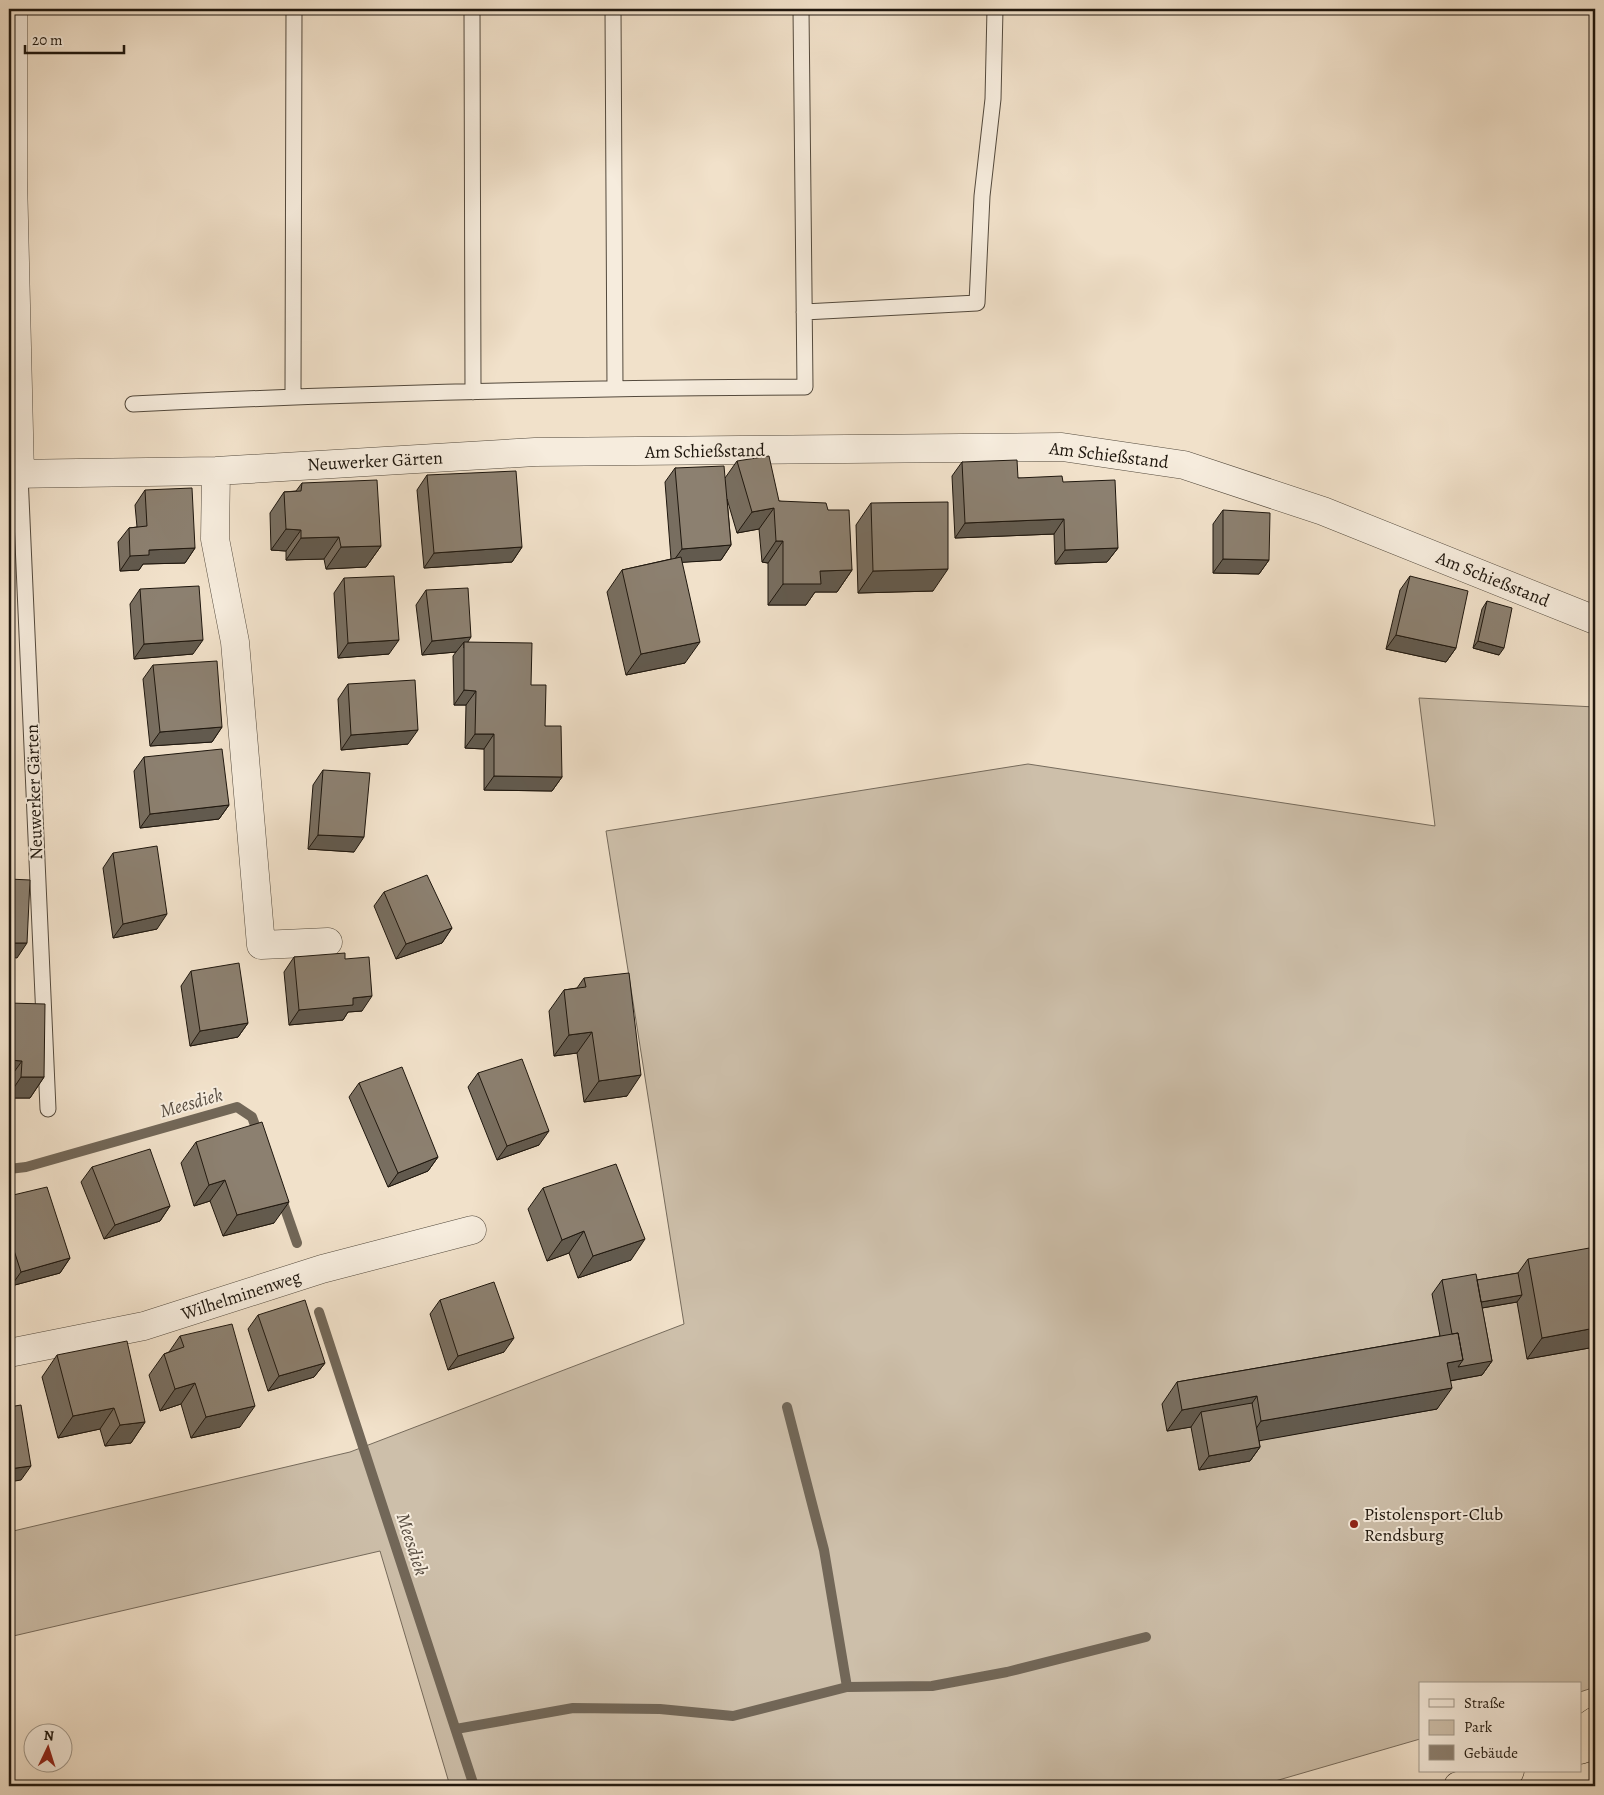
<svg xmlns="http://www.w3.org/2000/svg" width="1604" height="1795" font-family="Alegreya,serif">
	<style>
		.green { fill: #cdbfaa; stroke: #766b5c }
		.lines { fill: none; stroke-linecap: round; stroke-linejoin: round }
		.stream { stroke: #726758; stroke-width: 10 }
		.lane-casing { stroke: #544a3d; stroke-width: 17 }
		.street-casing { stroke: #544a3d; stroke-width: 29 }
		.highway-casing { stroke: #1f170e; stroke-width: 29 }
		.lane { stroke: #f6ecdd; stroke-width: 15 }
		.street { stroke: #f6ecdd; stroke-width: 28 }
		.highway { stroke: #f1e1ca; stroke-width: 28 }
		.wall { fill: #786e60; stroke: #1f170e }
		.shaded-wall { fill: #625a4e; stroke: #1f170e }
		.building { fill: #8c8070; stroke: #1f170e }
		.poi-dot { fill: #8f2418; stroke: #f6ecdd; stroke-width: 2 }
		.labels { text-anchor: middle; stroke-width: 4; stroke-linejoin: round; paint-order: stroke }
		.street-label { font-size: 18px; fill: #1f170e; stroke: #f6ecdd }
		.poi-label { font-size: 18px; fill: #1f170e; stroke: #f6ecdd; text-anchor: start }
		.water-label { font-size: 19px; font-style: italic; fill: #574c40; stroke: #f6ecdd }
	</style>
	<rect width="100%" height="100%" fill="#f1e1ca"/>
	<filter id="stains"><feTurbulence type="fractalNoise" baseFrequency=".004" numOctaves="4"/><feColorMatrix values="0 0 0 0 .2 0 0 0 0 .09 0 0 0 0 .02 0 0 0 .5 -.17"/></filter>
	<radialGradient id="worn" r=".72"><stop offset=".6" stop-color="#630" stop-opacity="0"/><stop offset="1" stop-color="#630" stop-opacity=".3"/></radialGradient>
	<!-- green -->
	<path class="green" d="M1419 698 1595 707V1687L1580 1692V1684H1420V1739L1258 1786H450L380 1551 9 1637V1532L350 1452 684 1324 606 831 1028 764 1435 826Z"/>
	<g class="lines">
		<!-- stream -->
		<path class="stream" d="M9 1169 26 1167 237 1107 252 1117 259 1136
			M281 1197 297 1243
			M319 1312 474 1786
			M847 1687 932 1686 1007 1672 1146 1637
			M456 1729 573 1708 660 1709 733 1716 847 1687 824 1550 787 1407"/>
		<!-- lane casing -->
		<g class="lane-casing">
			<path id="lane" d="M472 9 473 392
				M613 9 615 388
				M804 312 977 303 982 196 993 99 995 9
				M293 396 294 9
				M133 404C357 393 581 388 805 387L801 9
				M20 475 48 1109"/>
		</g>
		<!-- street casing -->
		<g class="street-casing">
			<path id="street" d="M13 9V178L20 475
				M216 471 215 539 235 642 261 945 328 942
				M9 474 216 471 535 452 1062 447 1184 465 1323 511 1595 620
				M9 1353 144 1326 322 1269 472 1230"/>
		</g>
		<!-- highway casing -->
		<g class="highway-casing">
			<path id="highway" d="M1580 1731 1595 1721
				M1580 1750 1595 1745
				M1458 1786 1510 1771"/>
		</g>
		<!-- lane -->
		<use href="#lane" class="lane"/>
		<!-- street -->
		<use href="#street" class="street"/>
		<!-- highway -->
		<use href="#highway" class="highway"/>
	</g>
	<!-- wall -->
	<path class="wall" d="M737 461 779 501 828 510 852 570 837 592H815L806 605H768V563L762 562 759 529 737 533 727 499 731 545 721 560 682 562 685 663 626 675 607 592 622 570 671 559 665 482 675 468 725 478Z
		M962 462 1018 478 1063 482 1118 548 1107 562 1055 564 1054 534 955 538 952 476Z
		M427 475 522 547 512 562 424 568 417 490Z
		M302 483 381 546 366 567 326 569 324 559 286 560V551L271 550 270 513 284 492 296 491Z
		M145 490 195 548 185 563 143 564 139 570 120 571 118 542 129 528 137 527 135 505Z
		M871 503 933 591 858 593 856 525Z
		M1223 510 1269 560 1259 574 1213 573V524Z
		M1410 576 1456 648 1446 662 1386 649 1400 590Z
		M344 578 389 654 338 658 334 593Z
		M140 589 193 654 134 659 130 604Z
		M426 590 468 642 531 685 562 777 552 791 484 790V749L465 748 466 705H454L453 656 456 652 422 655 416 605Z
		M1487 601 1499 655 1473 648 1482 609Z
		M153 665 222 727 212 742 150 746 143 679Z
		M348 684 408 744 341 750 338 699Z
		M144 757 229 805 219 819 140 828 134 771Z
		M323 770 354 852 308 849 313 785Z
		M113 853 157 929 113 938 103 868Z
		M384 892 452 928 442 943 396 959 374 906Z
		M294 957 345 959 362 1011 348 1012 343 1020 289 1025 284 972Z
		M191 971 248 1023 238 1037 190 1046 181 986Z
		M584 978 627 1096 584 1102 577 1053 554 1056 549 1011 564 990 577 988Z
		M9 1003 44 1077 30 1098H9Z
		M478 1073 539 1145 497 1160 468 1087Z
		M359 1083 438 1157 428 1171 388 1187 349 1097Z
		M196 1142 274 1223 223 1236 210 1201 194 1206 181 1163Z
		M92 1167 170 1206 160 1221 104 1239 81 1182Z
		M543 1188 631 1260 578 1278 569 1253 547 1261 528 1209Z
		M9 1196 70 1258 60 1273 11 1286 9 1280Z
		M1528 1259 1595 1347 1527 1359 1517 1302 1482 1308 1492 1361 1482 1375 1450 1381 1437 1409 1259 1440 1260 1447 1250 1461 1199 1470 1191 1427 1167 1431 1162 1404 1177 1382 1440 1336 1432 1294 1442 1280H1477L1518 1273Z
		M440 1300 504 1352 448 1370 430 1314Z
		M258 1315 325 1363 314 1377 268 1391 248 1329Z
		M180 1336 240 1427 191 1438 181 1404 160 1411 149 1375 164 1354 169 1352Z
		M57 1355 145 1422 131 1443 105 1446 100 1429 58 1438 42 1377Z"/>
	<!-- shaded-wall -->
	<path class="shaded-wall" d="M774 508 759 529 737 533 752 512Z
		M1064 519 1054 534 955 538 965 523Z
		M286 529 301 530 286 551 271 550Z
		M339 537 324 559 286 560 301 538Z
		M776 541H783L768 563 762 562Z
		M731 545 721 560 672 563 682 549Z
		M381 546 366 567 326 569 341 547Z
		M522 547 512 562 424 568 434 553Z
		M195 548 185 563 143 564 139 570 120 571 130 556 149 550Z
		M1118 548 1107 562 1055 564 1065 550Z
		M1223 559 1269 560 1259 574 1213 573Z
		M948 569 933 591 858 593 873 571Z
		M852 570 837 592H815L806 605H768L783 584 820 571Z
		M1396 635 1456 648 1446 662 1386 649Z
		M471 637 464 648V642L456 652 422 655 432 641Z
		M203 640 193 654 134 659 144 644Z
		M399 640 389 654 338 658 348 643Z
		M1478 641 1504 648 1499 655 1473 648Z
		M700 642 685 663 626 675 641 654Z
		M464 690 476 691 466 705H454Z
		M222 727 212 742 150 746 160 732Z
		M418 730 408 744 341 750 351 735Z
		M475 734H494L484 749 465 748Z
		M494 776 562 777 552 791 484 790Z
		M229 805 219 819 140 828 150 814Z
		M318 835 364 837 354 852 308 849Z
		M167 914 157 929 113 938 123 924Z
		M452 928 442 943 396 959 406 944Z
		M9 943H27L17 958 9 957Z
		M372 996 362 1011 348 1012 343 1020 289 1025 299 1010 353 998Z
		M248 1023 238 1037 190 1046 200 1031Z
		M592 1032 577 1053 554 1056 569 1035Z
		M9 1060 22 1061 9 1079Z
		M641 1075 627 1096 584 1102 599 1081Z
		M21 1077H44L30 1098H9V1095Z
		M549 1131 539 1145 497 1160 507 1146Z
		M438 1157 428 1171 388 1187 398 1173Z
		M225 1180 210 1201 194 1206 209 1185Z
		M289 1202 274 1223 223 1236 237 1215Z
		M170 1206 160 1221 104 1239 115 1225Z
		M584 1231 569 1253 547 1261 562 1240Z
		M645 1239 631 1260 578 1278 593 1256Z
		M70 1258 60 1273 11 1286 21 1272Z
		M1522 1295 1517 1302 1470 1310 1475 1303Z
		M1595 1328V1347L1527 1359 1542 1338Z
		M514 1338 504 1352 448 1370 458 1356Z
		M1463 1360 1492 1361 1482 1375 1432 1384 1447 1363Z
		M325 1363 314 1377 268 1391 279 1376Z
		M195 1383 181 1404 160 1411 175 1389Z
		M1452 1388 1437 1409 1247 1443 1261 1421Z
		M1257 1396 1242 1418 1201 1412 1191 1427 1167 1431 1182 1410Z
		M255 1406 240 1427 191 1438 206 1417Z
		M114 1408 100 1429 58 1438 73 1416Z
		M145 1422 131 1443 105 1446 120 1425Z
		M1260 1447 1250 1461 1199 1470 1209 1456Z
		M31 1466 21 1480 9 1482V1469Z"/>
	<!-- building -->
	<path class="building" d="M769 456 779 501 826 503 828 510H849L852 570 820 571 821 584H783V541H776L774 508 752 512 737 461Z
		M1017 460 1018 478 1062 476 1063 482 1115 480 1118 548 1065 550 1064 519 965 523 962 462Z
		M724 466 731 545 682 549 675 468Z
		M516 471 522 547 434 553 427 475Z
		M377 480 381 546 341 547 339 537 301 538V530L286 529 284 492 301 491 302 483Z
		M192 488 195 548 149 550V555L130 556 129 528 147 526 145 490Z
		M948 502V569L873 571 871 503Z
		M1223 510 1270 513 1269 560 1223 559Z
		M681 557 700 642 641 654 622 570Z
		M394 576 399 640 348 643 344 578Z
		M1410 576 1468 591 1456 648 1396 635Z
		M199 586 203 640 144 644 140 589Z
		M468 588 471 637 432 641 426 590Z
		M1487 601 1512 608 1504 648 1478 641Z
		M464 642 532 643 531 685H546L545 726H561L562 777 494 776V734H475L476 691 464 690Z
		M217 661 222 727 160 732 153 665Z
		M415 680 418 730 351 735 348 684Z
		M222 749 229 805 150 814 144 757Z
		M323 770 370 773 364 837 318 835Z
		M157 846 167 914 123 924 113 853Z
		M427 875 452 928 406 944 384 892Z
		M9 879 30 880 27 943H9Z
		M345 953V959L369 957 372 996 353 998V1005L299 1010 294 957Z
		M239 963 248 1023 200 1031 191 971Z
		M629 973 641 1075 599 1081 592 1032 569 1035 564 990 586 987 584 978Z
		M9 1003 45 1004 44 1077H21L22 1061 9 1060Z
		M522 1059 549 1131 507 1146 478 1073Z
		M402 1067 438 1157 398 1173 359 1083Z
		M262 1122 289 1202 237 1215 225 1180 209 1185 196 1142Z
		M150 1149 170 1206 115 1225 92 1167Z
		M616 1164 645 1239 593 1256 584 1231 562 1240 543 1188Z
		M47 1187 70 1258 21 1272 9 1235V1196Z
		M1595 1247V1328L1542 1338 1528 1259Z
		M1518 1273 1522 1295 1481 1302 1477 1280Z
		M1476 1274 1492 1361 1458 1367 1463 1360 1458 1333 1452 1334 1442 1280Z
		M494 1282 514 1338 458 1356 440 1300Z
		M305 1300 325 1363 279 1376 258 1315Z
		M232 1324 255 1406 206 1417 195 1383 175 1389 164 1354 184 1347 180 1336Z
		M1458 1333 1463 1360 1447 1363 1452 1388 1261 1421 1257 1396 1182 1410 1177 1382Z
		M127 1341 145 1422 120 1425 114 1408 73 1416 57 1355Z
		M1252 1403 1260 1447 1209 1456 1201 1412Z
		M21 1405 31 1466 9 1469V1407Z"/>
	<!-- markers -->
	<circle class="poi-dot" cx="1354" cy="1524" r="5"/>
	<g class="labels">
		<!-- street labels -->
		<g class="street-label">
			<text transform="translate(705 451) rotate(-1)" y="6">Am Schießstand</text>
			<text transform="translate(1109 455) rotate(7)" y="6">Am Schießstand</text>
			<text transform="translate(375 461) rotate(-3)" y="6">Neuwerker Gärten</text>
			<text transform="translate(1493 579) rotate(22)" y="6">Am Schießstand</text>
			<text transform="translate(34 792) rotate(-92)" y="6">Neuwerker Gärten</text>
			<text transform="translate(241 1295) rotate(-18)" y="6">Wilhelminenweg</text>
		</g>
		<!-- poi labels -->
		<g class="poi-label">
			<text x="1364" y="1520">Pistolensport-Club<tspan x="1364" dy="21">Rendsburg</tspan></text>
		</g>
		<!-- water labels -->
		<g class="water-label">
			<text transform="translate(191 1102) rotate(-16)" y="7">Meesdiek</text>
			<text transform="translate(413 1544) rotate(72)" y="7">Meesdiek</text>
		</g>
	</g>
	<!-- margin -->
	<rect width="1604" height="1795" fill="none" stroke="#f1e1ca" stroke-width="30"/>
	<rect x="10" y="10" width="1584" height="1775" fill="none" stroke="#1f170e" stroke-width="2.5"/>
	<rect x="15" y="15" width="1574" height="1765" fill="none" stroke="#1f170e"/>
	<!-- legend -->
	<rect x="1419" y="1682" width="162" height="90" fill="#f6ecdd" stroke="#a0978a"/>
	<rect x="1429" y="1699" width="25" height="8" fill="#f6ecdd" stroke="#a0978a"/>
	<text x="1464" y="1708" font-size="15" fill="#1f170e">Straße</text>
	<rect x="1429" y="1720" width="25" height="15" fill="#cdbfaa" stroke="#a0978a"/>
	<text x="1464" y="1732" font-size="15" fill="#1f170e">Park</text>
	<rect x="1429" y="1745" width="25" height="15" fill="#8c8070" stroke="#a0978a"/>
	<text x="1464" y="1758" font-size="15" fill="#1f170e">Gebäude</text>
	<!-- north arrow -->
	<g transform="translate(48 1748) rotate(4)"><circle r="24" fill="#f6ecdd" stroke="#a0978a"/>
	<path d="M0-4L9 19L0 12L-9 19Z" fill="#8f2418"/>
	<text y="-8" font-size="14" font-weight="bold" text-anchor="middle" fill="#1f170e">N</text>
	</g>
	<!-- scale -->
	<path d="M25 45v8h99v-8" fill="none" stroke="#1f170e" stroke-width="2.5"/>
	<text x="32" y="45" font-size="15" fill="#1f170e" stroke="#f6ecdd" stroke-width="4" paint-order="stroke">20 m</text>
	<rect width="100%" height="100%" filter="url(#stains)"/>
	<rect width="100%" height="100%" fill="url(#worn)"/>
</svg>
